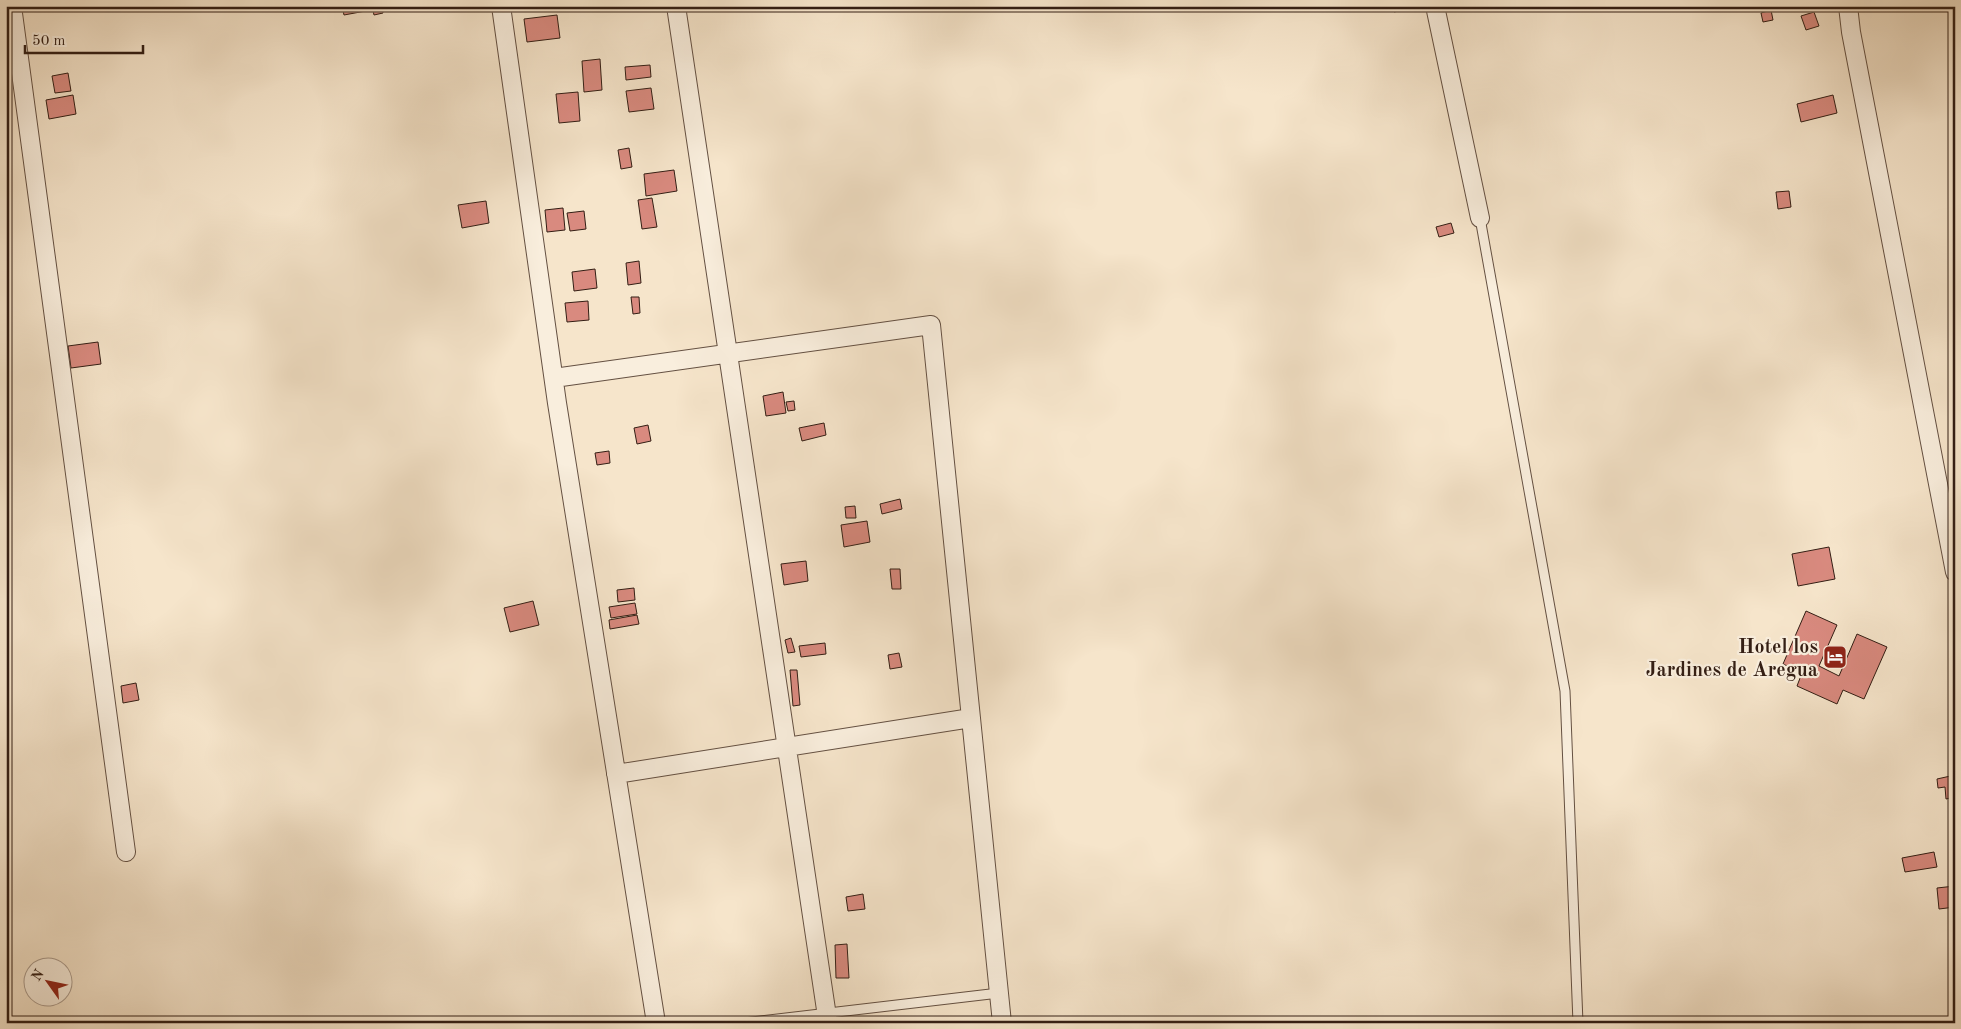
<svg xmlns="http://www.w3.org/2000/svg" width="1961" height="1029" font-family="'Old Standard TT',serif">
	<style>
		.building { fill: #d98a7f; stroke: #331e14 }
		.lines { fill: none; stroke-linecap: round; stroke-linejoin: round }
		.service-casing { stroke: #645042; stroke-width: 11 }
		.minor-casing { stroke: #645042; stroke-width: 20 }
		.service { stroke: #f9eedd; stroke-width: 9 }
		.minor { stroke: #f9eedd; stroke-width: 18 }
		.labels { text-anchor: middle; stroke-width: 4.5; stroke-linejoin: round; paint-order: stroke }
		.poi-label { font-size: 20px; font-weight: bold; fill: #331e14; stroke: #f9eedd; text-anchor: end }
	</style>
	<rect width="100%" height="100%" fill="#f6e5cb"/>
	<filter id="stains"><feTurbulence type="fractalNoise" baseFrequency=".004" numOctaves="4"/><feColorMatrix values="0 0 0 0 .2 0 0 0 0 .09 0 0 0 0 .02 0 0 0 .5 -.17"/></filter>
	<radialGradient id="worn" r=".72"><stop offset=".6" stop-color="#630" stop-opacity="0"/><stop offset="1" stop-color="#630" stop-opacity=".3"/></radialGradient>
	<!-- building -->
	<path class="building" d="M342 6H370L371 10 344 15Z
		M372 6H382L383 13 374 15Z
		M1393 6H1418V7L1394 12Z
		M1771 10 1773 20 1763 22 1761 13Z
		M1814 12 1819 26 1806 30 1801 16Z
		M557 15 560 38 527 42 524 19Z
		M600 59 602 90 584 92 582 61Z
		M650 65 651 77 626 80 625 67Z
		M68 73 71 91 55 93 52 76Z
		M651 88 654 109 629 112 626 91Z
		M578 92 580 121 559 123 556 94Z
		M73 95 76 114 49 119 46 100Z
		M1833 95 1837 113 1801 122 1797 104Z
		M629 148 632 167 621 169 618 150Z
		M674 170 677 191 646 196 644 174Z
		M1789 191 1791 207 1778 209 1776 192Z
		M652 198 657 227 642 229 638 200Z
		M486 201 489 223 462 228 458 205Z
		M563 208 565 230 547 232 545 210Z
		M584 211 586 229 570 231 567 213Z
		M1451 223 1454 233 1439 237 1436 227Z
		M639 261 641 283 628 285 626 263Z
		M595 269 597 288 574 291 572 272Z
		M631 297H639L640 313 633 314Z
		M588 301 589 320 567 322 565 303Z
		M98 342 101 364 71 368 68 346Z
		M783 392 786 413 766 416 763 396Z
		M794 401 795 410 788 411 786 402Z
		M824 423 826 435 802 441 799 428Z
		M648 425 651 441 637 444 634 428Z
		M609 451 610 463 597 465 595 453Z
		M900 499 902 509 882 514 880 504Z
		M855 506 856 518H846L845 507Z
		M867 521 870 542 844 547 841 525Z
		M1829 547 1835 579 1798 586 1792 554Z
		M806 561 808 581 784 585 781 564Z
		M890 569H900L901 589H892Z
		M634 588 635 600 618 602 617 590Z
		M533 601 539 625 510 632 504 608Z
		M635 603 637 614 611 618 609 607Z
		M1806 611 1837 625 1819 666 1839 676 1857 634 1887 647 1864 699 1843 690 1837 704 1797 686 1802 673 1783 664Z
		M637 615 639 624 610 629 609 620Z
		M791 638 795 652 788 653 785 640Z
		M825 643 826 654 801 657 799 646Z
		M899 653 902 667 890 669 888 655Z
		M790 670H797L800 705 793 706Z
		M136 683 139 700 123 703 121 686Z
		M1955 775V797L1946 799 1945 787 1938 788 1937 779Z
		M1934 852 1937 867 1905 872 1902 858Z
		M1955 886V907L1939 909 1937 888Z
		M863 894 865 909 848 911 846 897Z
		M847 944 849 978H836L835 945Z"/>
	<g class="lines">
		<!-- service casing -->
		<g class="service-casing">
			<path id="service" d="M1480 218 1565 691 1578 1023
				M744 1023 999 993"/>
		</g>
		<!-- minor casing -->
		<g class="minor-casing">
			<path id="minor" d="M12 6 126 852
				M501 6 557 403 656 1023
				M676 6 828 1023
				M1435 6 1480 218
				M1848 6 1851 32 1955 572
				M554 378 931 325 1002 1023
				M616 774 971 718"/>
		</g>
		<!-- service -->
		<use href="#service" class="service"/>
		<!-- minor -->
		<use href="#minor" class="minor"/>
	</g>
	<!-- icons -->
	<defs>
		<g id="hotel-square" transform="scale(1.25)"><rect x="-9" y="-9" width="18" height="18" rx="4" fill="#8f2418" stroke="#f9eedd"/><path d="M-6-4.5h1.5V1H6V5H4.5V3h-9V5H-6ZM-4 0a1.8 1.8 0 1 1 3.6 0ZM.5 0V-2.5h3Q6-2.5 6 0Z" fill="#fff"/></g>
	</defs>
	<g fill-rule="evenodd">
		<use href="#hotel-square" x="1835" y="657"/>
	</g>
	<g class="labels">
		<!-- poi labels -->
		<g class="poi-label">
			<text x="1818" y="653">Hotel los<tspan x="1818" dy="23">Jardines de Aregua</tspan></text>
		</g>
	</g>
	<!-- margin -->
	<rect width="1961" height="1029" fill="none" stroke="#f6e5cb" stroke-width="25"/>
	<rect x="8" y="8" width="1946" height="1014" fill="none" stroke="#331e14" stroke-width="2.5"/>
	<rect x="12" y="12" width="1936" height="1004" fill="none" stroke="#331e14"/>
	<!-- north arrow -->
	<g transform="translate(48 982) rotate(303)"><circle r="24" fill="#f9eedd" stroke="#aa9b8d"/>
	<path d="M0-4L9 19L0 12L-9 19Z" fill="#8f2418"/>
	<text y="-8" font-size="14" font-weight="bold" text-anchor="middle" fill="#331e14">N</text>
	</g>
	<!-- scale -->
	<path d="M25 45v8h118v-8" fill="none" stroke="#331e14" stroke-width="2.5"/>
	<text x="32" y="45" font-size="15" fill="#331e14" stroke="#f9eedd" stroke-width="4" paint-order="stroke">50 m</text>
	<rect width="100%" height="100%" filter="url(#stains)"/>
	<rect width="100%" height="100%" fill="url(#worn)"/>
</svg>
